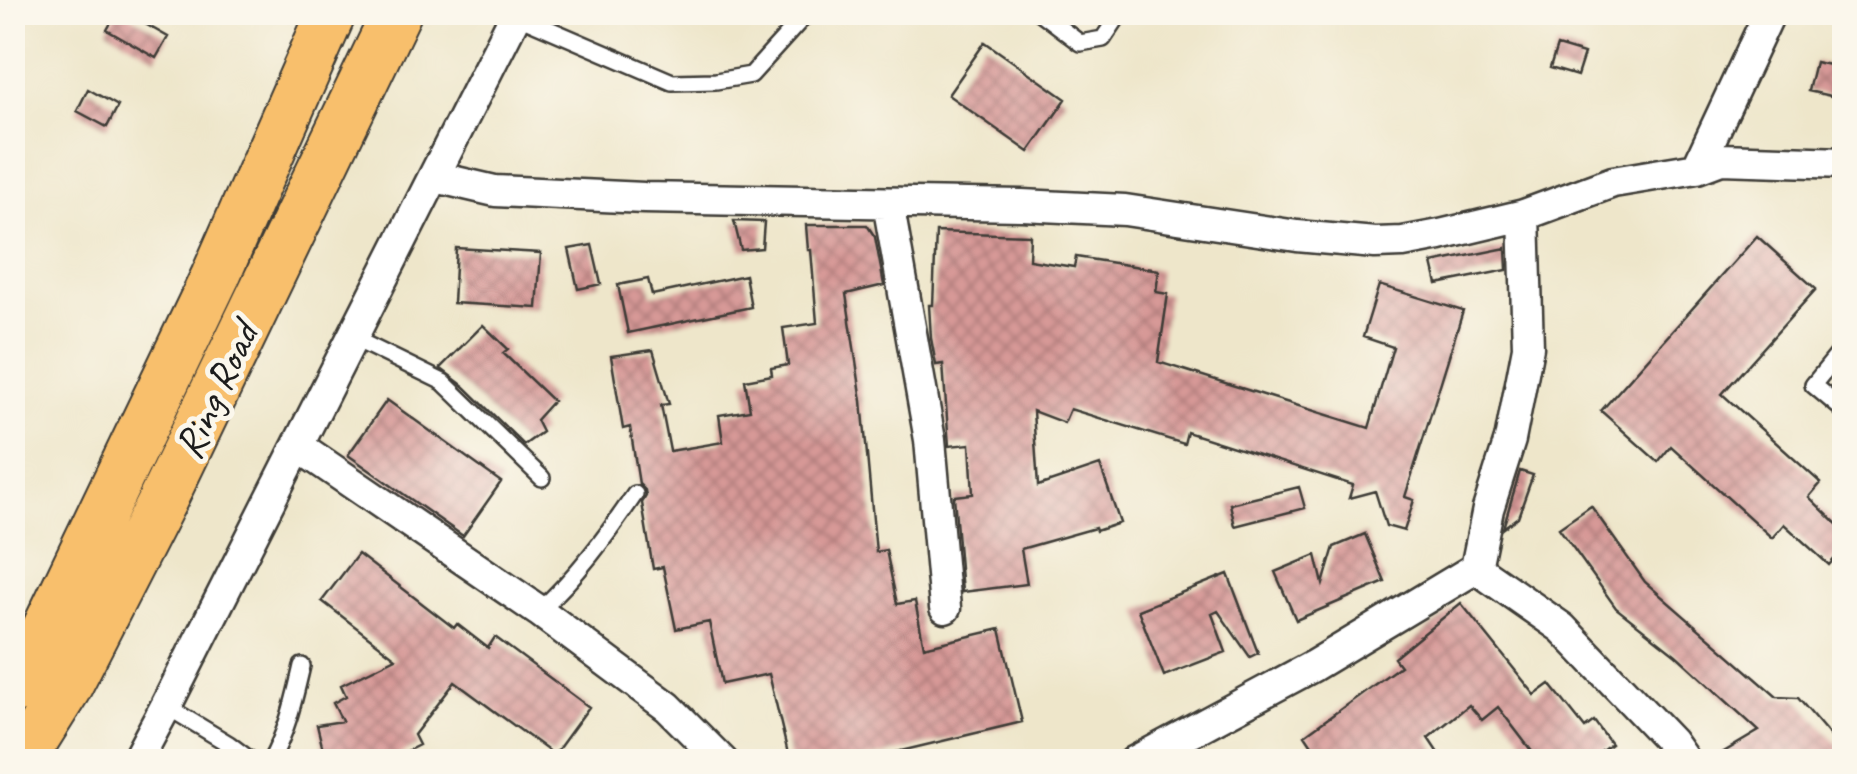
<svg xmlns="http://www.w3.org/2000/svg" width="1857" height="774" font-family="Caveat,sans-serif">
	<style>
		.building { fill: url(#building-cross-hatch) }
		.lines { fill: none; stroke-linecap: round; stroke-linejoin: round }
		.service-casing { stroke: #3c3a36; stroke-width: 20 }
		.minor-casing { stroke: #3c3a36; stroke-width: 35 }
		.primary-casing { stroke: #3c3a36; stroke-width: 52 }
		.service { stroke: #fff; stroke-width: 15 }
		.minor { stroke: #fff; stroke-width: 30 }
		.primary { stroke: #f8bf6c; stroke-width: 48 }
		.labels { text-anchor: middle; stroke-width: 10; stroke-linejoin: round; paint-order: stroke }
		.street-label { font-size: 42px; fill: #1c1c1c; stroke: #fbf7ec }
	</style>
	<defs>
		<pattern id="building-cross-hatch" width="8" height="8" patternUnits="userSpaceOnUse" patternTransform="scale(2.5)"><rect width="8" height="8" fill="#d79997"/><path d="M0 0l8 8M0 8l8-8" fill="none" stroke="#ae7c7a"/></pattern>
	</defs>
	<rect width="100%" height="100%" fill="#fbf7ec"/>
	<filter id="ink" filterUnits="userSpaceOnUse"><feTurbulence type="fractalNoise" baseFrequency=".01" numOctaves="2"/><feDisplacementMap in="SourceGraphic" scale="20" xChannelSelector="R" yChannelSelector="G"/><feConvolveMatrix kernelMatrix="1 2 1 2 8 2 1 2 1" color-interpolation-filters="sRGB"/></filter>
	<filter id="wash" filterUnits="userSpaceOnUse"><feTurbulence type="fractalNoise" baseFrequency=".0048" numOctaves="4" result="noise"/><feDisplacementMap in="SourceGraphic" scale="40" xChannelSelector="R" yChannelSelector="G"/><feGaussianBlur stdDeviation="2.25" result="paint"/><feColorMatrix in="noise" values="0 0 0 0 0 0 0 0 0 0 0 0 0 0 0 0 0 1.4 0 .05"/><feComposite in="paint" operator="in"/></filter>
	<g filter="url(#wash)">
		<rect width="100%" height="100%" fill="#eee6ca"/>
		<g id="blocks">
			<!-- building -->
			<path class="building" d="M117 12H124L168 37 156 58 107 30Z
				M985 42 1066 99 1029 152 948 95Z
				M1557 46 1584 54 1577 76 1550 68Z
				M1815 62 1844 68V99L1808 91Z
				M88 89 118 106 107 127 77 111Z
				M734 221 764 222 762 248 741 250Z
				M806 225H867L875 237 884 285 846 294 862 401 876 552 886 550 897 604 915 601 924 647 1000 629 1022 722 855 762H790L769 674 722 684 709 622 676 629 663 567 653 569 642 503 646 496 645 490 639 484 630 427 623 429 611 356 653 350 669 404 661 405 670 451 723 442 719 415 750 410 745 380 772 375 771 368 788 365 783 328 817 323 811 250H808Z
				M936 232 1030 235 1029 260 1074 267 1076 257 1159 270 1156 292 1168 294 1158 362 1369 428 1393 347 1363 337 1379 285 1463 311 1405 497 1414 500 1404 531 1386 526 1375 491 1349 498 1353 485 1187 432 1184 444 1070 409 1064 423 1033 411 1038 486 1100 465 1120 523 1096 531 1095 528 1021 549 1027 584 962 592 954 496 973 494 970 444 949 446 943 364 936 365 931 338 929 305H933Z
				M1757 236 1816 289 1722 394 1821 483 1809 497 1844 531V548L1829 565 1784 524 1772 538 1671 446 1658 462 1601 411Z
				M592 245 601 284 578 289 569 249Z
				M456 248 541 253 537 308 453 303Z
				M1506 248 1507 270 1437 284 1432 263Z
				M745 275 751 307 628 333 618 285 648 279 652 295Z
				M483 325 508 349 503 353 553 401 536 420 542 432 524 445 465 387 440 368Z
				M387 400 501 482 463 536 348 455Z
				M1520 471 1533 475 1518 517 1503 528Z
				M1299 487 1305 508 1235 526 1230 504Z
				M1591 506 1645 582 1777 697 1798 698 1844 752 1820 762H1707L1759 731 1676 655 1616 608 1559 528Z
				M1365 534 1385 582 1296 620 1275 572 1316 555 1323 584 1334 547Z
				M358 554 454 628 457 624 488 648 495 637 589 707 554 755 455 682 414 735 419 745 385 762H326L317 725 342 721 333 703 346 696 341 685 396 658 322 601Z
				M1228 574 1258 653 1250 657 1218 611 1212 614 1226 652 1164 676 1138 610Z
				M1461 603 1535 695 1550 684 1585 728 1594 721 1611 744 1588 762H1540L1498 707 1482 720 1469 705 1428 738 1444 762H1323L1305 735 1400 666 1394 658Z"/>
		</g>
	</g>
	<g filter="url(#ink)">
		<use href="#blocks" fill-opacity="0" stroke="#3c3a36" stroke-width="2.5"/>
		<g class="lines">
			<!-- service casing -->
			<g class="service-casing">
				<path id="service" d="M1039 12 1080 43 1103 39 1121 12
					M516 15 672 82 716 81 751 75 808 12
					M353 338 443 382 542 478
					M1844 347 1813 385 1844 411
					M539 611C577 576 606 537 635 494
					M166 706 229 744 253 762
					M270 762C287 732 294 700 302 666"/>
			</g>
			<!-- minor casing -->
			<g class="minor-casing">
				<path id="minor" d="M1697 168 1770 12
					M435 177 495 191 644 198 1022 205 1125 210 1297 236 1375 243 1403 242 1440 235 1524 215 1613 182 1697 168 1721 159 1844 163
					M888 203 930 440 945 608
					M298 446 539 611 668 707 723 762
					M1476 568 1562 628 1671 742 1685 762
					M136 762 166 706 517 12
					M1134 762 1313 666 1476 568 1488 509 1510 440 1528 347 1524 215"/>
			</g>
			<!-- primary casing -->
			<g class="primary-casing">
				<path id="primary" d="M12 690 30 663 215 277 332 12
					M20 762 66 689 163 499 397 12"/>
			</g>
			<!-- service -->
			<use href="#service" class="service"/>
			<!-- minor -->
			<use href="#minor" class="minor"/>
			<!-- primary -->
			<use href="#primary" class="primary"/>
		</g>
	</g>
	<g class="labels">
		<!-- street labels -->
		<g class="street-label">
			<text transform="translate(215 390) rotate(-65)" y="15">Ring Road</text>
		</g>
	</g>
	<!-- margin -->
	<rect width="1857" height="774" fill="none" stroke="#fbf7ec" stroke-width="50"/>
</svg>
